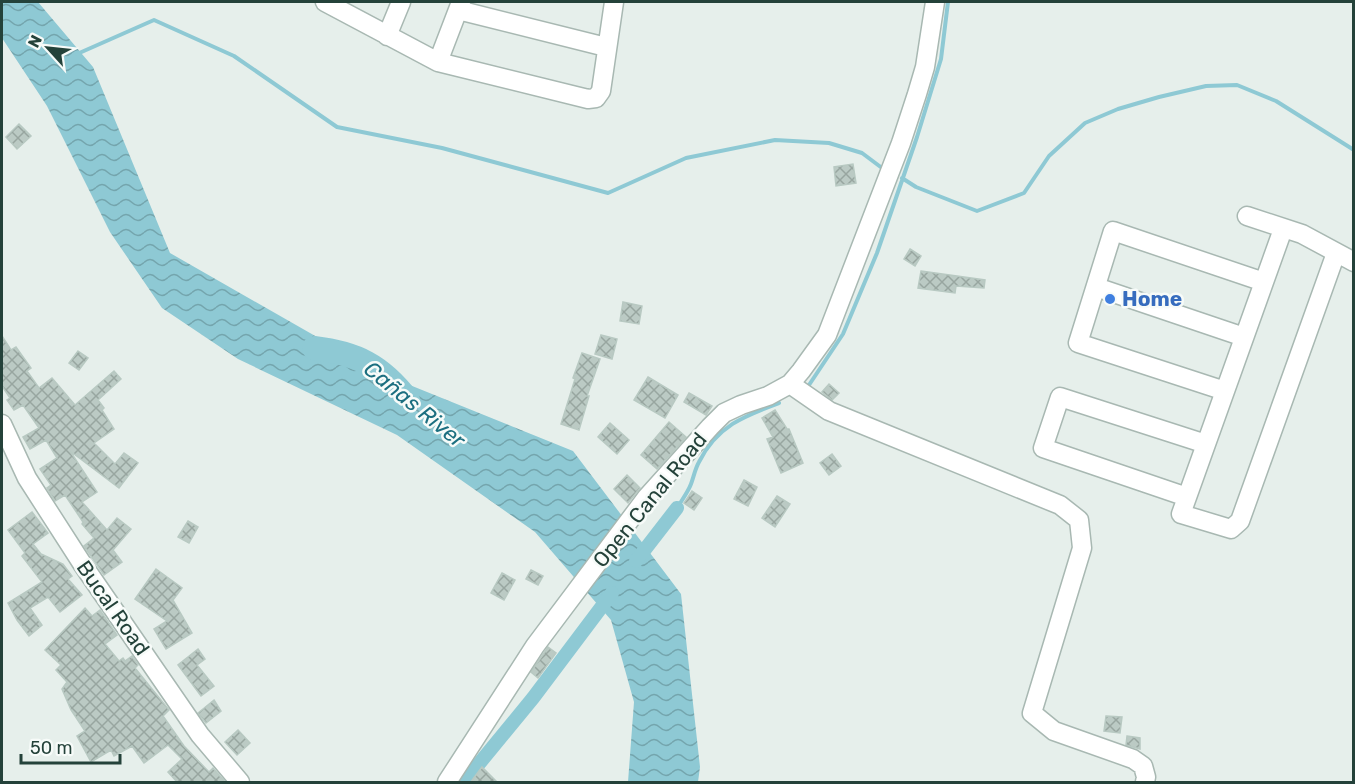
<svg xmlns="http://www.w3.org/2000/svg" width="1355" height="784" font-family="Rubik,sans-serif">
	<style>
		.water { fill: url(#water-waves) }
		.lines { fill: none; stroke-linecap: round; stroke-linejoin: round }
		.stream { stroke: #8ec9d4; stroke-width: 4 }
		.canal { stroke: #8ec9d4; stroke-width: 14 }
		.river { stroke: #8ec9d4; stroke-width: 24 }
		.building { fill: url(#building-cross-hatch); stroke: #b8c9c2; stroke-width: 1.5 }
		.minor-casing { stroke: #a8b8b2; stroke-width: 21 }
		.minor { stroke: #fff; stroke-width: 18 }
		.shop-dot { fill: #3f7fe0; stroke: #f7fbf9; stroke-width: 2 }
		.labels { text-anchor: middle; stroke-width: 5; stroke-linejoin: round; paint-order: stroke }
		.shop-label { font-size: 21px; font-weight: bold; fill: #366cbe; stroke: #f7fbf9; text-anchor: start }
		.street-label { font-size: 21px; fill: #24423a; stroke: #f7fbf9 }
		.water-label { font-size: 22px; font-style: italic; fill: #1c6f80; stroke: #f7fbf9 }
	</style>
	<defs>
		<pattern id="water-waves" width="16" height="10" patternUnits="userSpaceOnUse" patternTransform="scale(1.5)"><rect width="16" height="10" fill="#8ec9d4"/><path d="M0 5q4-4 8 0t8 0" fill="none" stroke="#74a5ad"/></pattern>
		<pattern id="building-cross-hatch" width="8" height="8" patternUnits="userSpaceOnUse" patternTransform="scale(1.5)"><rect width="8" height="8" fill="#bbcac4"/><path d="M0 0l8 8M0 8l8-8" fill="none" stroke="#98a6a0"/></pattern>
	</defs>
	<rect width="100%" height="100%" fill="#e6efeb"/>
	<!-- water -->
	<path class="water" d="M2 2H38L93 67 170 253 380 373 573 451 681 594 700 767 698 782H628L634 702 611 620 535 532 397 435 238 359 162 308 110 232 47 106 2 38Z"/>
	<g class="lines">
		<!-- stream -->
		<path class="stream" d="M77 54 154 20 234 56 337 127 442 148 608 193 686 158 775 140 829 143 862 153 882 168
			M902 178 916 187 977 211 1024 193 1049 156 1085 123 1118 109 1159 97 1206 86 1237 85 1276 101 1354 150
			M809 385 843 334 877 253 917 137 941 59 948 2
			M677 508C682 500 688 492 691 484 694 476 695 469 699 462 717 426 744 416 779 403"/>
		<!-- canal -->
		<path class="canal" d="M636 561 677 508
			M464 782 533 698 612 593"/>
		<!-- river -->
		<path class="river" d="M314 348C356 353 381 365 408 400"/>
	</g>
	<!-- building -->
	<path class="building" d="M19 124 31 136 17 149 6 137Z
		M853 164 856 183 836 186 834 167Z
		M910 249 921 256 915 266 904 259Z
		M921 271 985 280 984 288 956 286 955 293 918 288Z
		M623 302 642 306 639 324 620 321Z
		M601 335 617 339 612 359 595 354Z
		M2 336 11 350 16 347 31 368 27 371 39 388 52 378 75 405 114 371 121 379 98 400 104 408 102 410 114 429 94 443 115 464 124 453 138 463 119 488 70 451 97 492 82 502 107 530 117 518 131 529 113 550 122 562 104 575 84 546 94 538 82 524 83 522 65 495 55 501 47 488 51 485 40 469 57 458 46 440 30 449 23 437 39 428 23 405 14 410 7 400 10 398 2 386Z
		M78 351 88 358 79 370 69 363Z
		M582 353 600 359 587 396H589L579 430 561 424 575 379 573 378Z
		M648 377 678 395 665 418 634 400Z
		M829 384 839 393 832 400 822 392Z
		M689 393 712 406 706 415 684 402Z
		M775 410 787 429H789L803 463 781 473 767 439 773 437 762 418Z
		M669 422 686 437 657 469 641 455Z
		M610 423 629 440 617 454 598 437Z
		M832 454 841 466 829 475 820 463Z
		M627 475 640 488 628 503 614 489Z
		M744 480 757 487 748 506 734 499Z
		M692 491 702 498 694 510 684 503Z
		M777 496 790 504 775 527 762 518Z
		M32 512 48 533 33 544 41 554 63 564 72 576 68 579 82 595 60 612 48 597 30 608 42 625 29 636 17 620 8 603 42 582 22 556 25 553 8 530Z
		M188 521 198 527 189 543 178 537Z
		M156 569 182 588 173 600 192 633 166 649 154 629 167 621 135 599Z
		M531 570 543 576 538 585 526 579Z
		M502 573 515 580 504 600 491 593Z
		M85 608 92 616 100 610 117 635 105 644 119 661 123 658 125 661 132 656 138 665 135 668 169 710 163 716 184 746 209 772 213 768 226 783H178L168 772 182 759 168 745 144 763 132 746 114 756 111 750 91 762 77 736 85 731 71 710 62 689 67 682 56 670 61 665 45 650Z
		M548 647 556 653 538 678 531 672Z
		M198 649 205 659 197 665 214 686 201 696 178 665Z
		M214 700 221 711 206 723 198 713Z
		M1106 716 1122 717 1120 733 1104 731Z
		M238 730 250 743 237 755 225 742Z
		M1127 736 1140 738V749L1126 745Z
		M482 767 498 783H470Z"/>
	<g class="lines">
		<!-- minor casing -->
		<g class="minor-casing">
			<path id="minor" d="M325 2 438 62 588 99 596 98 601 91 614 2
				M458 10 606 47
				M387 36 401 2
				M438 62 461 2
				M1247 216 1302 234 1354 262
				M1283 229 1181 514 1231 529 1240 521 1336 253
				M1096 287 1244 337
				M790 384 829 411 1060 505 1079 520 1082 548 1032 713 1054 731 1133 759 1143 766 1146 777 1145 782
				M1225 391 1078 343 1113 231 1264 282
				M2 424 27 478 83 565 200 735 240 782
				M1187 497 1043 448 1060 397 1206 444
				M447 782 535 646 647 497 710 427 724 413 741 405 768 396 790 384 801 371 827 335 901 143 917 94 925 67 935 2"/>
		</g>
		<!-- minor -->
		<use href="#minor" class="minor"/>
	</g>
	<!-- markers -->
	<circle class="shop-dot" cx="1110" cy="299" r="6"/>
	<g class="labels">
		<!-- shop labels -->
		<g class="shop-label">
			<text x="1122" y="306">Home</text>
		</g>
		<!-- street labels -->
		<g class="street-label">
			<text transform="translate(650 500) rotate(-51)" y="7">Open Canal Road</text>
			<text transform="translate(113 608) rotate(55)" y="7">Bucal Road</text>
		</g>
		<!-- water labels -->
		<g class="water-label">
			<text transform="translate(415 404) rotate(39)" y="8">Cañas River</text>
		</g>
	</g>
	<!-- border -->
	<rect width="1355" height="784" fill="none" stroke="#24423a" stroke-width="6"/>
	<!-- north arrow -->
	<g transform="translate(48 48) rotate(297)" stroke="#f7fbf9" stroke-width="4.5" paint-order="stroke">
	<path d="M0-4.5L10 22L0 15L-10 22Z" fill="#24423a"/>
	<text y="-9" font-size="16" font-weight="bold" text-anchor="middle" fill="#24423a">N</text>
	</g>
	<!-- scale -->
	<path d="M21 754v9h99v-9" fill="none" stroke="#24423a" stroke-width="3"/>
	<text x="30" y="754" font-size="18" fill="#24423a" stroke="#f7fbf9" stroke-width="4.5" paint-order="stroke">50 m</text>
</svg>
